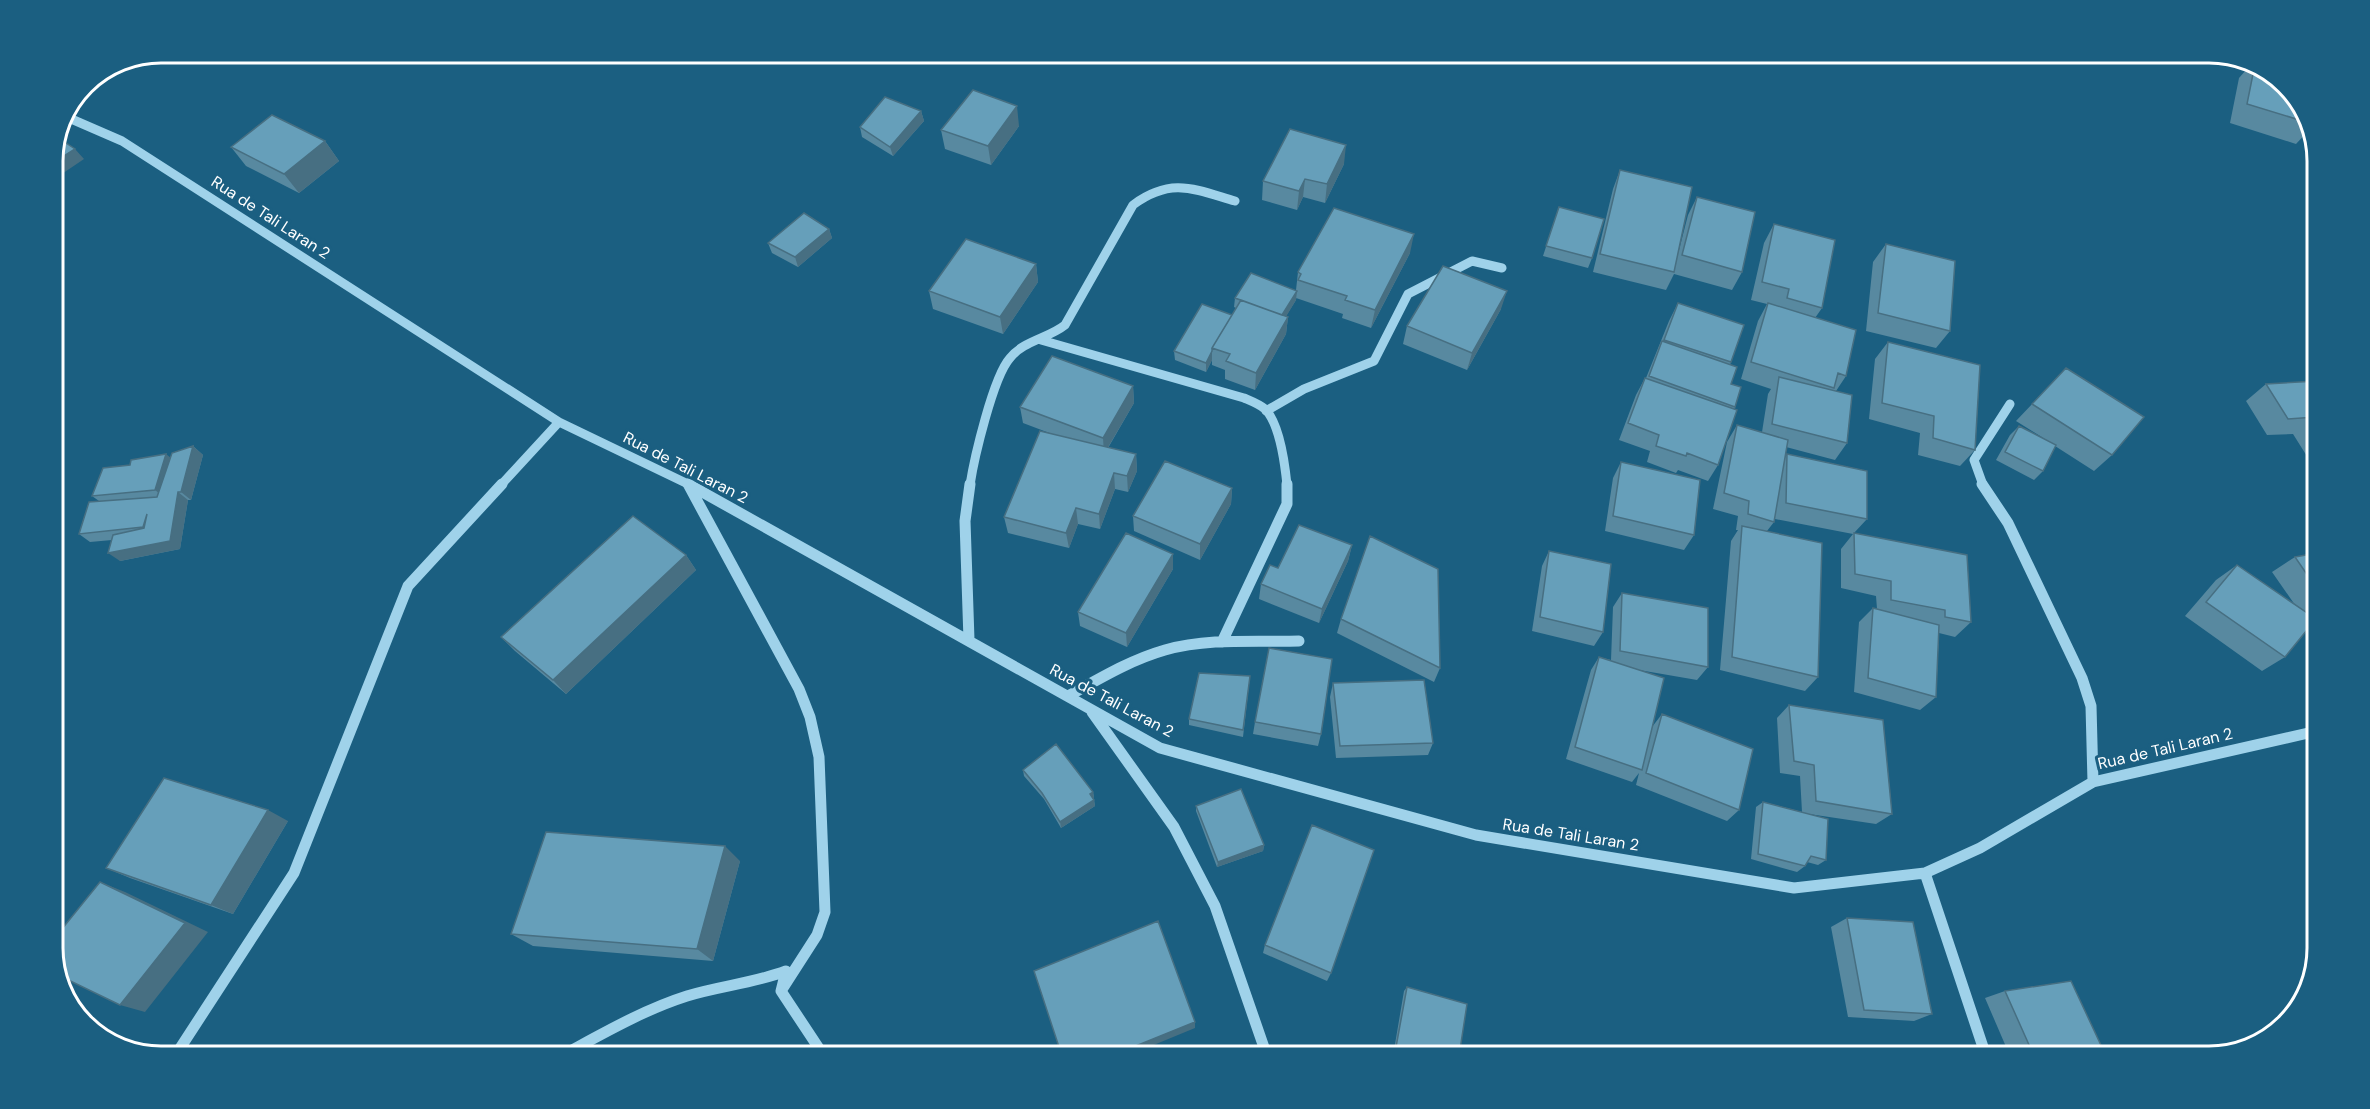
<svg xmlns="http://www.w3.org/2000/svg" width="2370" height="1109" font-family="'DM Sans',sans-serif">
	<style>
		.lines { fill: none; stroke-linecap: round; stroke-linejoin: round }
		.minor-far1 { stroke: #9fd2ea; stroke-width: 9 }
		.minor { stroke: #9fd2ea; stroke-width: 11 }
		.wall { fill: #5889a0 }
		.shaded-wall { fill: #476f82 }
		.building { fill: #669fba; stroke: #476f82; stroke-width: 1.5 }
		.labels { text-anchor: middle; stroke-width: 6; stroke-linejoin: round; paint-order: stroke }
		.street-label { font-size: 16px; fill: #fff; stroke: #1b5f81 }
		.rim { fill: none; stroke: #fff; stroke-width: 3 }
	</style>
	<rect width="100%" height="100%" fill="#1b5f81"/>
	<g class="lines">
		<!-- minor-far1 -->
		<path class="minor-far1" d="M69 118 122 141 559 422 690 485
			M1041 340 1244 398C1251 401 1259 404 1265 409 1280 424 1285 465 1287 485
			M1266 411 1304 389 1374 361 1408 294 1472 261 1502 268
			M501 485 559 422
			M970 485C974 459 993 377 1010 358 1023 341 1049 338 1065 325L1133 205C1171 177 1194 189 1235 201
			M1983 485 1974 460 2010 404"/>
		<!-- minor -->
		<path class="minor" d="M688 484 1160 748 1476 835 1794 888 1925 873 1980 848 2093 782 2317 731
			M1982 484 2008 523 2082 678 2091 706 2093 782
			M969 640 965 521 970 484
			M1222 642 1287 504V484
			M1068 696C1099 679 1130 660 1165 650 1208 638 1254 642 1299 641
			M1092 712 1174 827 1215 906 1267 1056
			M1925 873 1986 1056
			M781 991 824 1056
			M175 1056 294 873 408 586 502 484
			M561 1056C602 1034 643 1010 687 996 720 986 754 983 786 971L781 991 817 935 825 912 819 757 810 717 799 689 688 484"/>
	</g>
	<!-- wall -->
	<path class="wall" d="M518 52H557L546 63Z
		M2253 62 2299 101 2309 130 2296 144 2230 123 2239 78Z
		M921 111 924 121 893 156 862 137 860 127Z
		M1019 126 991 165 945 149 941 130Z
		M325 141 339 161 299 193 246 166 231 147Z
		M1344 164 1325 203 1303 197 1297 210 1262 200 1263 181Z
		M1620 170 1679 250 1688 215 1697 197 1742 272 1732 290 1674 274 1666 290 1593 272 1613 189Z
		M1559 207 1592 258 1588 268 1543 256Z
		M1774 224 1822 308 1815 318 1846 376 1836 391 1847 443 1835 460 1786 447 1785 458 1787 454 1867 519 1854 533 1971 622 1955 637 1939 633 1936 697 1920 710 1854 692 1859 622 1873 608 1877 609 1876 596 1841 588V549L1853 534 1775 519 1774 522 1767 531 1818 677 1805 691 1720 670 1731 541 1738 530H1736L1738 516 1713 509 1727 442 1737 425 1762 432 1768 394 1771 389 1741 379 1758 321 1767 304 1751 300 1764 243Z
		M829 229 832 238 798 267 772 253 768 243Z
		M1886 244 1950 331 1936 348 1866 331 1873 262Z
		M1410 253 1371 328 1342 318 1343 314 1296 298 1297 291 1296 300 1286 316 1288 317 1286 334 1255 390 1225 379V370L1212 365V360L1206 372 1175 360 1174 351 1232 315 1236 308 1234 307 1235 298 1296 290 1298 272Z
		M1036 264 1038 282 1003 334 933 309 929 291Z
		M1678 303 1731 362 1730 365 1731 384 1735 407 1718 465 1708 481 1678 470 1676 473 1647 462 1650 451 1619 440 1636 395 1645 378H1646L1669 321Z
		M1501 309 1467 370 1403 344 1407 326Z
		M1888 342 1975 450 1960 466 1918 455 1920 433 1869 419 1875 359Z
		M2066 368 2112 455 2094 471 2055 446 2043 471 2034 480 1996 460 2010 435 2019 426 2045 439 2016 421Z
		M2317 381V469H2315L2293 434 2267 435 2246 401 2266 384Z
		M1133 386 1134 403 1108 448 1136 454 1137 471 1128 492 1115 489 1100 529 1078 524 1069 548 1008 533 1004 517 1052 434 1023 423 1020 407Z
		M193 446 203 455 191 500H188L180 549 120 561 112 540 90 542 79 534 99 501 92 496 130 465 170 457Z
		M1621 462 1694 535 1684 550 1605 531 1613 478Z
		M1232 488 1231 504 1200 560 1134 531 1133 516Z
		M1352 545 1348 561 1319 623 1259 599 1261 584 1278 568Z
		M1549 551 1603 632 1594 646 1532 631 1542 566Z
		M2317 553V637L2310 626 2285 657 2262 671 2185 616 2216 580 2237 565 2295 605 2272 572 2295 557Z
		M1173 554V569L1127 647 1080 626 1078 612Z
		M686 555 696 570 566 694 515 651 501 637Z
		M1622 593 1708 667 1697 680 1639 670 1652 727 1662 714 1739 810 1727 821 1636 785 1639 773 1632 782 1566 759 1591 670 1599 657 1611 660 1613 607Z
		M1341 619 1440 668 1434 682 1337 633Z
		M1250 676 1243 737 1189 725V719Z
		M1333 683 1433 743 1428 755 1336 758 1330 697Z
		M1789 705 1892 814 1876 824 1809 814 1826 860 1818 865 1807 862 1805 866 1797 872 1751 859 1756 807 1763 802 1802 812 1800 776 1780 773 1777 718Z
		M1255 722 1321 734 1318 746 1253 734Z
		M1023 770 1093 792 1094 797 1093 798 1094 800 1095 806 1061 828 1044 799 1024 776Z
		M1196 806 1264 845 1263 851 1217 867 1196 811Z
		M288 821 233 914 130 878 106 868Z
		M740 861 713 961 533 946 511 934Z
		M1847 918 1932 1014 1914 1021 1848 1017 1831 927Z
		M1265 945 1331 973 1327 981 1263 953Z
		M1407 987 1459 1056H1417L1394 1050 1404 991Z
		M2005 991 2106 1056H2010L1985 998Z"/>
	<!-- shaded-wall -->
	<path class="shaded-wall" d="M541 52H557L546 63Z
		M129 59 106 74 104 71 120 61Z
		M1017 106 1019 126 991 165 988 146Z
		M921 111 924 121 893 156 890 147Z
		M325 141 339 161 299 193 284 174Z
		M1346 145 1344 164 1325 203 1327 184Z
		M75 149 84 159 53 180V163Z
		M1305 179 1303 197 1297 210 1299 191Z
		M829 229 832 238 798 267 795 257Z
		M1414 234 1410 253 1371 328 1375 310Z
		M1036 264 1038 282 1003 334 1000 317Z
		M1297 291 1296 300 1281 325 1282 315Z
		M1507 291 1501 309 1467 370 1472 353Z
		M1288 317 1286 334 1255 390 1256 373Z
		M1212 351V360L1206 372V363Z
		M1133 386 1134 403 1104 454 1103 438Z
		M193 446 203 455 191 500 181 492Z
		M166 454 176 462 166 499 155 490Z
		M1136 454 1137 471 1128 492 1127 476Z
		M1114 473 1115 489 1100 529 1099 514Z
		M1232 488 1231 504 1200 560V544Z
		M178 492 188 500 180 549 120 561 108 553 170 541Z
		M1076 508 1078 524 1069 548 1066 533Z
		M1352 545 1348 561 1319 623 1322 609Z
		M1173 554V569L1127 647 1126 633Z
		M686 555 696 570 566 694 553 680Z
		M1093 792 1094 797 1091 800 1090 794Z
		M1094 800 1095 806 1061 828 1060 822Z
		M268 810 288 821 233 914 211 905Z
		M1264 845 1263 851 1217 867 1218 862Z
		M725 846 740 861 713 961 697 949Z
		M100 882 125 892 208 932 145 1012 120 1005Z
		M1195 1022V1028L1127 1056H1111Z"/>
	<!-- building -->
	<path class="building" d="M2255 64 2299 101 2306 122 2247 104Z
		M973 90 1017 106 988 146 941 130Z
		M885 97 921 111 890 147 860 127Z
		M272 115 325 141 284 174 231 147Z
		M1290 129 1346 145 1327 184 1305 179 1299 191 1263 181Z
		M60 139 75 149 53 163V155Z
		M1620 170 1692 187 1674 272 1600 254Z
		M1697 197 1755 212 1742 272 1682 255Z
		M1559 207 1604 219 1592 258 1546 246Z
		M1334 208 1414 234 1375 310 1345 300 1347 296 1298 280 1301 274 1298 272Z
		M804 213 829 229 795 257 768 243Z
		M1774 224 1835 240 1822 308 1787 298 1789 289 1762 282Z
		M966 239 1036 264 1000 317 929 291Z
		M1886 244 1955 261 1950 331 1878 313Z
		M1443 266 1507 291 1472 353 1407 326Z
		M1251 273 1297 291 1282 315 1235 298Z
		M1241 300 1288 317 1256 373 1226 361 1230 354 1212 348Z
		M1678 303 1744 325 1731 362 1664 340Z
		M1768 303 1856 330 1846 376 1838 373 1834 388 1751 362Z
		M1202 304 1232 315 1212 348V351L1206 363 1174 351Z
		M1662 341 1737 367 1731 384 1741 387 1735 407 1649 376Z
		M1888 342 1980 365 1975 450 1933 438 1934 416 1882 403Z
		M1052 356 1133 386 1103 438 1020 407Z
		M2066 368 2144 417 2112 455 2032 404Z
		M1779 377 1852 395 1847 443 1772 424Z
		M1645 378 1737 410 1718 465 1687 453 1686 456 1656 446 1659 435 1628 423Z
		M2317 381V421L2315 417 2288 419 2266 384Z
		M1737 425 1788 440 1774 522 1748 514 1749 501 1724 493Z
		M2019 426 2056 445 2043 471 2005 452Z
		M1040 431 1136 454 1127 476 1114 473 1099 514 1076 508 1066 533 1004 517Z
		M193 446 181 492H178L170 541 108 553 113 535 144 528 147 514 143 527 79 534 89 502 157 497 172 453Z
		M166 454 155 490 92 496 103 468 130 465 131 460Z
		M1787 454 1867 471V519L1786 503Z
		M1165 461 1232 488 1200 544 1133 516Z
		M1621 462 1700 480 1694 535 1613 516Z
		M633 516 686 555 553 680 501 637Z
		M1299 525 1352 545 1322 609 1261 584 1270 565 1278 568Z
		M1742 526 1822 543 1818 677 1732 657Z
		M1126 533 1173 554 1126 633 1078 612Z
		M1854 533 1967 555 1971 622 1945 617V610L1891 600V581L1855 574Z
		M1370 536 1438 569 1440 668 1341 619Z
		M1549 551 1611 564 1603 632 1540 617Z
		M2317 553V589L2295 557Z
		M2237 565 2316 619 2285 657 2206 602Z
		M1622 593 1708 608V667L1620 651Z
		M1873 608 1939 625 1936 697 1868 678Z
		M1269 648 1332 659 1321 734 1255 722Z
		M1599 657 1664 678 1642 770 1575 747Z
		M1199 673 1250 676 1243 730 1189 719Z
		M1424 680 1433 743 1340 746 1333 683Z
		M1789 705 1883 720 1892 814 1816 801 1814 765 1794 761Z
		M1662 714 1753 749 1739 810 1646 773Z
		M1056 744 1093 792 1090 794 1094 800 1060 822 1042 793 1023 770Z
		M164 778 268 810 211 905 106 868Z
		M1241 789 1264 845 1218 862 1196 806Z
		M1763 802 1828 819 1826 860 1811 856 1805 866 1758 854Z
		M1312 825 1374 850 1331 973 1265 945Z
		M546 832 725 846 697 949 511 934Z
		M100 882 185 923 120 1005 60 976 53 955V940Z
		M1847 918 1913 922 1932 1014 1864 1010Z
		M1158 921 1195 1022 1111 1056H1062L1034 971Z
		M2071 981 2106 1056H2034L2005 991Z
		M1407 987 1467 1004 1459 1056H1431L1396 1047Z"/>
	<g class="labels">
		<!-- street labels -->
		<g class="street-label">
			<text transform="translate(271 217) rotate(33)" y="6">Rua de Tali Laran 2</text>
			<text transform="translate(686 467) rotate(27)" y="6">Rua de Tali Laran 2</text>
			<text transform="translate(1112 700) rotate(28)" y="6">Rua de Tali Laran 2</text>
			<text transform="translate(2165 748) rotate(-13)" y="6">Rua de Tali Laran 2</text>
			<text transform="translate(1571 834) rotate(9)" y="6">Rua de Tali Laran 2</text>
		</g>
	</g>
	<!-- crop -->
	<path d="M0 0H2370V1109H0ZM161 63H2209A98 98 0 0 1 2307 161V948A98 98 0 0 1 2209 1046H161A98 98 0 0 1 63 948V161A98 98 0 0 1 161 63Z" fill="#1b5f81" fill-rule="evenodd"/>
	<path class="rim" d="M161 63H2209A98 98 0 0 1 2307 161V948A98 98 0 0 1 2209 1046H161A98 98 0 0 1 63 948V161A98 98 0 0 1 161 63Z"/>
</svg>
